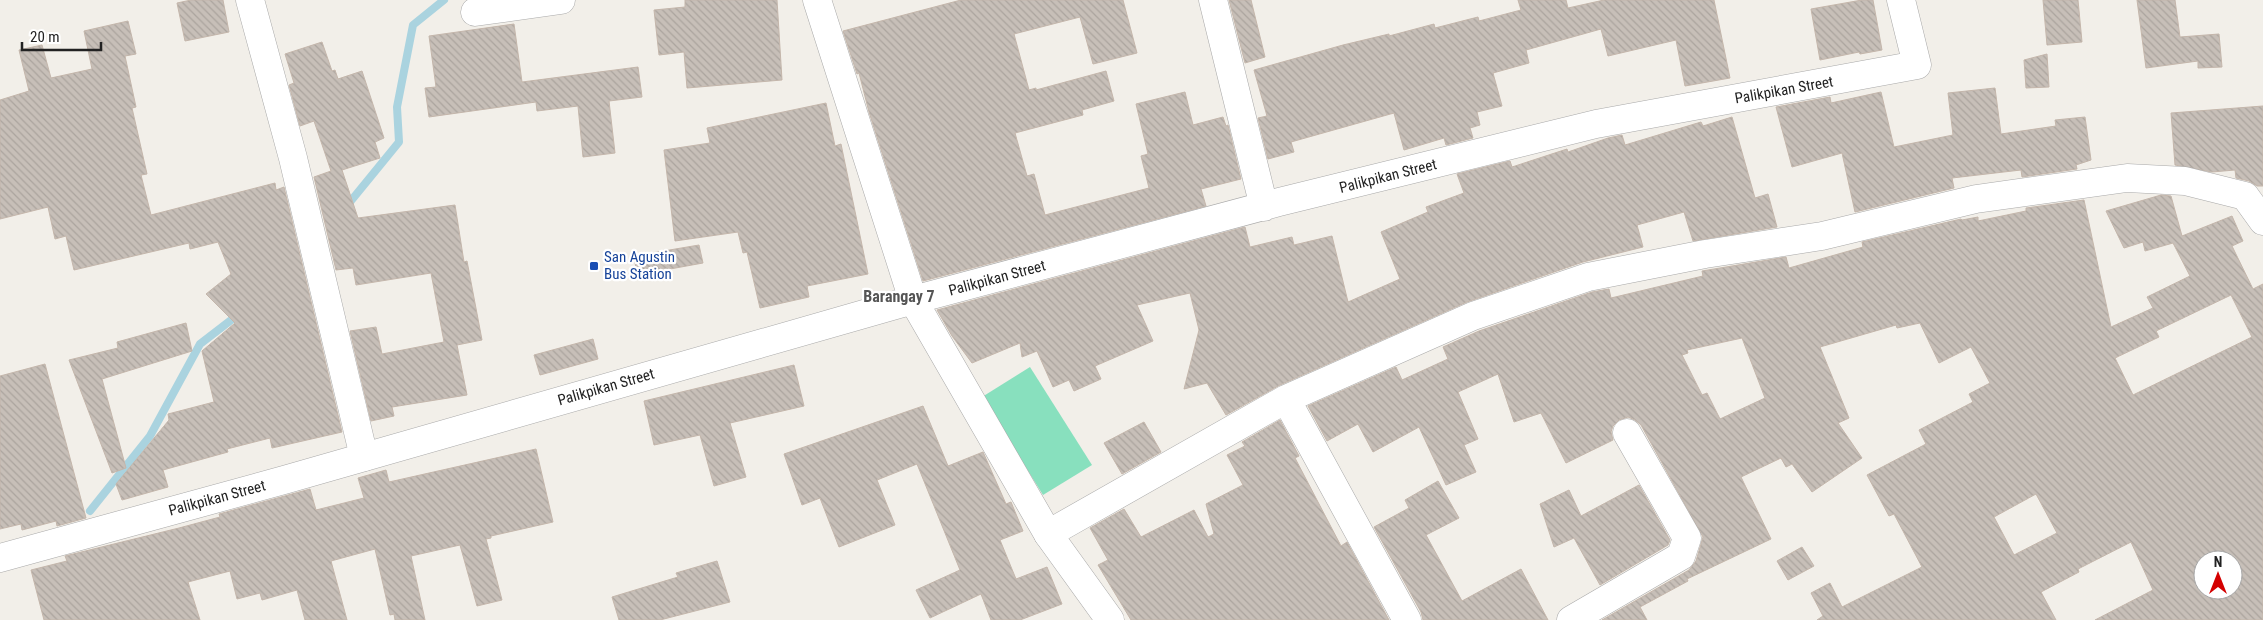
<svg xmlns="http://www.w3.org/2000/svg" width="2263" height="620" font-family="'Roboto Condensed',sans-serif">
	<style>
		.pitch { fill: #88e0be }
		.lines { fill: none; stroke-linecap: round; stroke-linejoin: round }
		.stream { stroke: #aad3df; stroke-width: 8 }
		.building { fill: url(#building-back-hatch); stroke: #c4b6ab; fill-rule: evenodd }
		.minor-casing { stroke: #a9a9a9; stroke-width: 29 }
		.tertiary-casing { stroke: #a9a9a9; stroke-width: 29 }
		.minor { stroke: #fff; stroke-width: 28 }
		.tertiary { stroke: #fff; stroke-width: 28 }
		.transit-dot { fill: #1a4fb4; stroke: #fff; stroke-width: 2 }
		.labels { text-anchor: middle; stroke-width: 4.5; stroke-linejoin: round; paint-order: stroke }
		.street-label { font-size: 15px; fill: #222; stroke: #fff }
		.transit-label { font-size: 15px; fill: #164399; stroke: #fff; text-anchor: start }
		.neighbourhood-label { font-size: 16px; font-weight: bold; fill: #555; stroke: #fff }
	</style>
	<defs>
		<pattern id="building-back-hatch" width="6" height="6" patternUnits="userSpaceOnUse" patternTransform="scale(1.25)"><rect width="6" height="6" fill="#c7bfb8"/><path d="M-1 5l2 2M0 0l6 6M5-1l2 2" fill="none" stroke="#aba49e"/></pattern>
	</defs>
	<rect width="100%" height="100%" fill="#f2efe9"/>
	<!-- pitch -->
	<path class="pitch" d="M1030 367 1092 465 1043 495 982 397Z"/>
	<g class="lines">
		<!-- stream -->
		<path class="stream" d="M344 206 350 202 399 142 397 107 413 25 444 0
			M90 511 150 436 200 344 239 314"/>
	</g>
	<!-- building -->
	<path class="building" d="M191 0H223L229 32 185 41 177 3Z
		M685 0H777L782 80 687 88 684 52 659 55 654 10 685 7Z
		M961 0H1123L1137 53 1093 64 1080 17 1014 34 1029 90 1036 88V90L1106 71 1114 101 1082 110 1083 115 1015 133 1027 176 1034 174 1045 215 1149 188 1141 156 1148 154 1136 104 1185 92 1193 125 1223 117 1226 126 1228 125 1241 179 1201 189 1206 206 923 281 869 112 859 73 857 74 843 31Z
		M1229 0H1251L1265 57 1245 63Z
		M1518 0H1566L1568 8 1604 0H1714L1730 78 1685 86 1676 40 1608 56 1601 29 1526 50 1529 63 1493 73 1502 106 1477 112 1480 125 1470 128 1473 138 1446 145 1444 138 1404 150 1394 113 1291 142 1294 152 1268 159 1258 118 1267 116 1254 70 1343 45 1389 34V36L1434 24 1435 28 1478 17 1479 21 1521 10Z
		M1862 0H1873L1882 50 1860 54 1859 52 1820 60 1811 9Z
		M2043 0H2078L2082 42 2047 45Z
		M2137 0H2175L2180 37 2219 34 2222 67 2198 68V61L2146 68Z
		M128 21 136 54 125 56 136 107 132 108 147 174 141 175 151 215 275 183 276 190 284 187 342 432 272 448 270 438 227 449 228 452 163 470 168 487 122 500 116 484 169 420 168 414 214 402 202 351 235 323 206 294 231 274 218 242 190 249 189 243 74 270 66 236 55 239 48 207 0 219V100L29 91 19 50 42 45 51 78 92 69 84 31Z
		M514 24 522 82 638 67 642 97 609 101 615 153 583 157 578 106 537 111 536 102 429 117 425 88 436 87 429 36Z
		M322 42 332 71 335 70 338 79 362 71 384 138 375 142 380 158 342 170 358 218 455 205 464 262 467 261 482 340 457 345 467 395 392 407 394 416 371 421 350 331 376 327 382 354 444 342 431 273 356 285 353 268 336 270 314 177 331 171 314 121 300 126 289 85 294 83 285 54Z
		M2047 54 2049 87 2026 88 2024 60Z
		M1995 88 2001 134 2056 126 2055 120 2085 117 2091 160 2076 165 2077 169 2022 177 2021 170 1952 178 1954 188 1855 212 1842 153 1792 167 1776 107 1830 97 1831 103 1881 92 1894 147 1953 135 1948 93Z
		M826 103 835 146 841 144 868 274 807 286 809 297 760 308 747 252 743 253 738 232 675 241 664 150 710 143 707 128Z
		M2263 106V186H2257L2249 181 2236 178 2235 170 2212 172 2175 165 2171 113Z
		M1732 117 1755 198 1768 194 1777 227 1693 241 1684 212 1637 225 1643 247 1583 262 1467 302 1280 385 1226 415 1207 383 1184 389 1199 330 1190 293 1137 305 1153 341 1095 366 1101 379 1074 391 1069 380 1053 387 1037 351 1022 357 1020 343 972 363 952 336 937 310 1245 227 1250 247 1292 237 1294 245 1332 236 1348 302 1400 279 1381 232 1428 212 1426 207 1464 193 1457 174 1510 161 1512 167 1567 149 1568 152 1608 138 1622 135 1625 145 1701 122 1703 126Z
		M2161 195 2171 196 2182 236 2232 216 2243 241 2232 246 2253 289 2263 284V620H2095L2153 590 2131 542 2078 569 2079 572 2041 592 2056 620H1817L1823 616 1811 593 1830 583 1842 607 1922 567 1894 514 1889 516 1867 475 1926 444 1919 430 1973 402 1969 394 1990 383 1971 347 1939 363 1920 323 1897 328 1896 325 1820 347 1849 418 1838 423 1862 458 1812 492 1792 464 1786 467 1781 458 1741 477 1771 539 1687 579 1688 581 1640 607 1647 620H1602L1689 570 1696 561 1703 537 1641 425 1635 420 1628 417 1619 420 1613 426 1611 432 1613 440 1566 463 1541 413 1514 422 1498 374 1458 392 1478 439 1464 445 1476 472 1446 485 1419 427 1373 452 1358 424 1327 441 1308 406 1396 367 1402 380 1448 359 1443 347 1479 331 1592 292 1609 289 1611 298 1703 276 1702 271 1786 257 1789 268 1863 247 1862 242 1961 219 1962 220 1978 217V221L2026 211V208L2084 200 2111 327 2153 308 2147 297 2190 276 2173 243 2145 251 2143 242 2124 248 2106 211ZM2231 295 2252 337 2133 395 2115 358 2159 337 2156 331ZM1742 338 1765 398 1720 419 1707 393 1702 395 1682 355 1688 353 1687 350ZM2036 494 2057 533 2014 555 1994 517ZM2203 560H2233V590H2203Z
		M699 245 703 263 637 275 634 256Z
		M186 323 192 351 102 379 126 468 112 473 69 360 118 348 117 342Z
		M593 339 598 359 540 375 534 355Z
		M45 364 86 518 57 526 56 521 22 530 21 524 0 529V376Z
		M794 365 804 406 730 423 746 477 714 486 700 435 654 445 644 401Z
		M923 406 948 466 983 452 1006 504 1011 502 1023 531 1000 540 1016 579 1047 567 1062 604 1020 620H991L981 594 930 618 916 590 960 570 917 464 877 480 895 525 839 547 820 498 802 505 784 454Z
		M1280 420 1299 456 1295 458 1341 546 1347 542 1389 620H1131L1098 565 1108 560 1090 528 1124 509 1141 537 1194 510 1208 537 1214 534 1206 504 1243 485 1227 455 1245 446 1242 442Z
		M1144 422 1161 452 1122 474 1104 443Z
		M536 449 553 522 491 536V538L486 539 502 600 477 606 460 545 411 556 425 620H395L394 614 390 615 375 549 331 561 347 620H305L297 590 262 600 260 593 237 599 230 571 188 582 200 620H44L31 570 67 561 65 556 179 528 220 517 219 514 310 489 316 510 364 498 358 478 386 470 389 482Z
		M1438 481 1459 518 1426 535 1462 601 1521 569 1548 620H1423L1421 612 1374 527 1409 508 1405 500Z
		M1639 485 1670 540 1668 545 1600 585 1574 538 1554 547 1540 504 1569 490 1581 516Z
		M1802 547 1814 566 1788 580 1777 561Z
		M717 561 730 602 660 620H619L612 597 678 577 676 573Z"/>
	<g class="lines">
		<!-- minor casing -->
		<g class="minor-casing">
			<path id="minor" d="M250 0 293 158 364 457
				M1213 0 1264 207
				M475 12 561 0
				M913 300 1279 202 1596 124 1917 65 1901 0
				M1286 399 1473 316 1588 277 1705 254 1822 236 1976 199 2127 178 2185 181 2245 196 2263 221
				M1048 534 1286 399 1407 620
				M1571 620 1681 556 1687 538 1627 433"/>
		</g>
		<!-- tertiary casing -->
		<g class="tertiary-casing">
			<path id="tertiary" d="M817 0 913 300 1048 534 1110 620
				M0 558 284 480 913 300"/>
		</g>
		<!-- minor -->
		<use href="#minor" class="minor"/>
		<!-- tertiary -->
		<use href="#tertiary" class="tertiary"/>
	</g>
	<!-- markers -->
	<rect class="transit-dot" x="589" y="261" width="10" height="10" rx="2.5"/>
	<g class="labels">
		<!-- street labels -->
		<g class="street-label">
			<text transform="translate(1784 90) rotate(-10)" y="5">Palikpikan Street</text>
			<text transform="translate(1388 176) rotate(-14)" y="5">Palikpikan Street</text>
			<text transform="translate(997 278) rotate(-15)" y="5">Palikpikan Street</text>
			<text transform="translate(606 387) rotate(-16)" y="5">Palikpikan Street</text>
			<text transform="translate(217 498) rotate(-15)" y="5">Palikpikan Street</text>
		</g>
		<!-- transit labels -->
		<g class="transit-label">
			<text x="604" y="262">San Agustin<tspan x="604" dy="17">Bus Station</tspan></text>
		</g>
		<!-- neighbourhood labels -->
		<g class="neighbourhood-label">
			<text x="899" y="302">Barangay 7</text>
		</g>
	</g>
	<!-- north arrow -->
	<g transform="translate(2218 575)"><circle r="24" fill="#ffffff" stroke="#a7a7a7"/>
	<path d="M0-4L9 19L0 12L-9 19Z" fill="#d40000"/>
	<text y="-8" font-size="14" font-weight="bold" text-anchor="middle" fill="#222222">N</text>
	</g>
	<!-- scale -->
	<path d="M22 42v8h79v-8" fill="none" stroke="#222222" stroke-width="2.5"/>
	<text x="30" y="42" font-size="15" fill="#222222" stroke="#ffffff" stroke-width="4" paint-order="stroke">20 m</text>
</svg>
